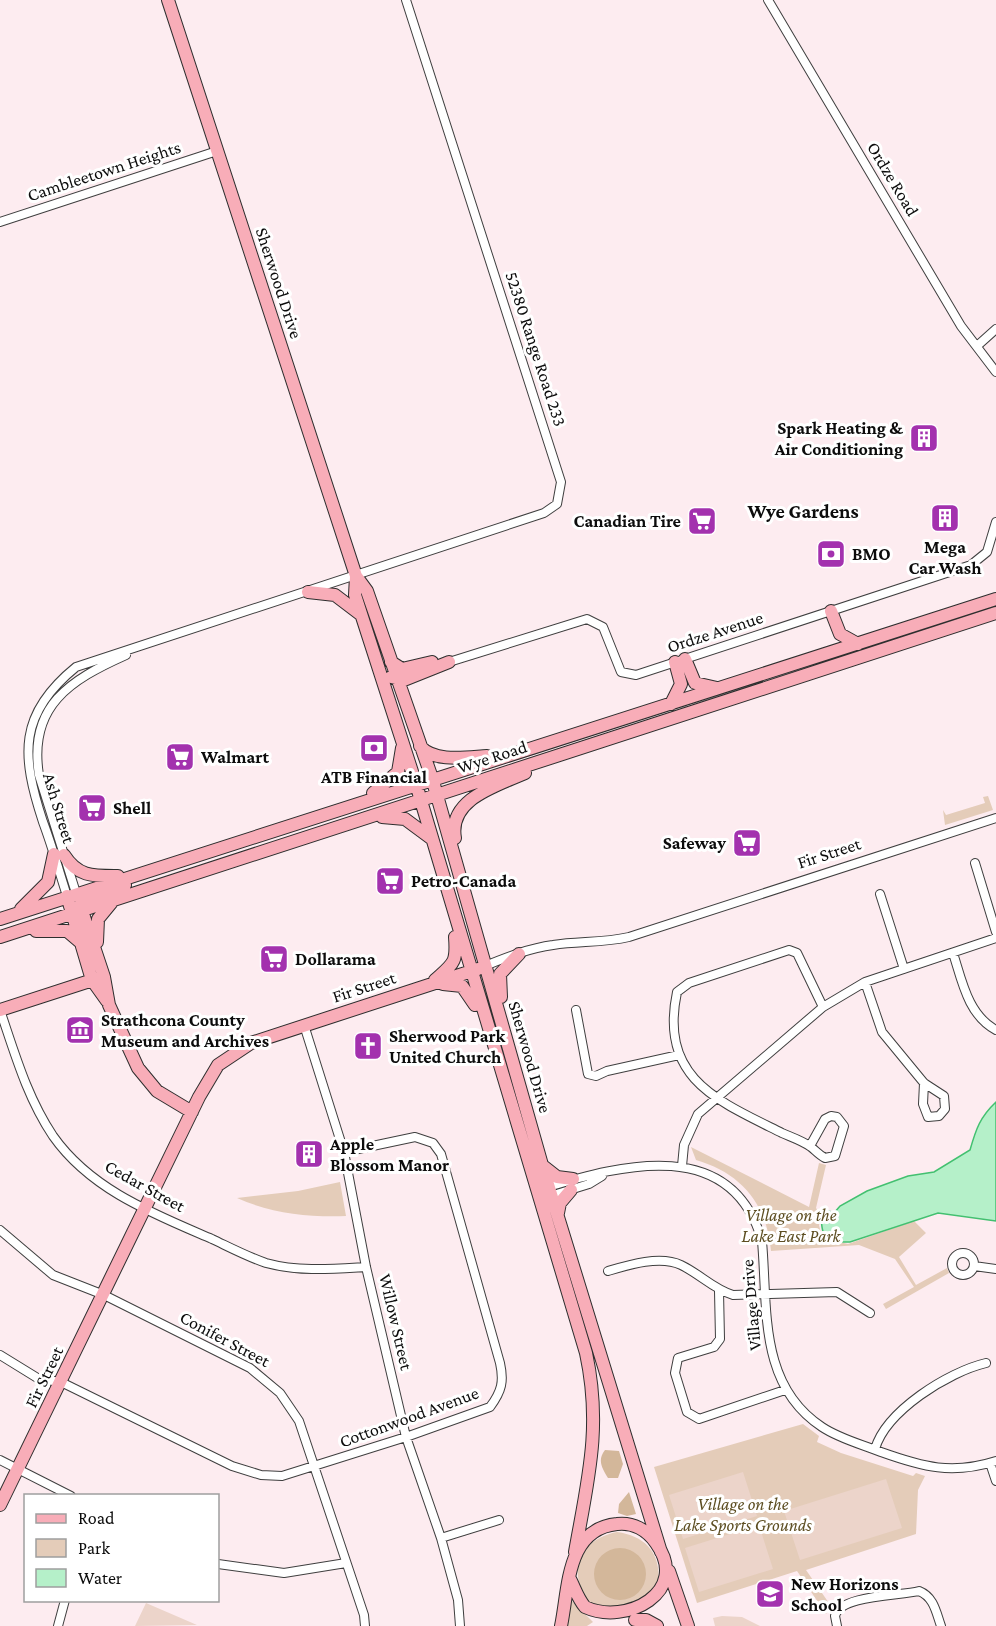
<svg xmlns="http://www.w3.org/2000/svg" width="996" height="1626" font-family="'Crimson Pro',serif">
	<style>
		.green { fill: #e4ccb9 }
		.forest { fill: #d3b79a }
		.pitch { fill: #ecd4ca }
		.water { fill: #b5f0c9; stroke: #43c070; stroke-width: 1.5 }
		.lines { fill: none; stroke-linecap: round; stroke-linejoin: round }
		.street-casing { stroke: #3f3f3f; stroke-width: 10 }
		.secondary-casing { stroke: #2e2e2e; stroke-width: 14 }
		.street { stroke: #fff; stroke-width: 8 }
		.secondary { stroke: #f8adb8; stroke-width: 12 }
		.labels { text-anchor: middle; stroke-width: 6; stroke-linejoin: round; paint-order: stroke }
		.street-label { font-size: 18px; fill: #0c0c0c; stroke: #fff }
		.poi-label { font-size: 18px; font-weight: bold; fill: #0c0c0c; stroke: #fff; text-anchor: start }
		.park-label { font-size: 18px; font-style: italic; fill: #5d4e22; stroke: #fff }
		.neighbourhood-label { font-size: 20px; font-weight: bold; fill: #0c0c0c; stroke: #fff }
	</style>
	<rect width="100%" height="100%" fill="#fdecf0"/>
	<!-- green -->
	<path class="green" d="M988 796 993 810 945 825 943 810 946 815 985 803 983 797Z
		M691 1147 809 1207 819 1163 826 1165 816 1208 821 1215 824 1214 819 1225 822 1238 848 1244 914 1221 926 1233 899 1257 916 1285 947 1268 949 1273 886 1309 883 1304 914 1287 895 1259 859 1245 771 1251C767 1204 741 1173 696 1160Z
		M340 1182 346 1216C307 1217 273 1214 237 1198L298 1191Z
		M803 1424 819 1436 817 1442 841 1453 913 1476 916 1473 925 1476 918 1490 916 1534 806 1570 831 1606 826 1614 797 1571 697 1603 654 1467Z
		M617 1532C647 1536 662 1555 658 1585L632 1613 591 1605C566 1574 577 1540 617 1532Z
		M572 1601 593 1622 587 1626H566Z"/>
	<!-- forest -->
	<path class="forest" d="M605 1450 619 1451 623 1464 618 1478H608C602 1468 597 1460 605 1450Z
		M629 1492 636 1514 627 1516 618 1513 619 1504Z
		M594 1574a26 26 0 1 1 52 0a26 26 0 1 1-52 0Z"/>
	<!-- pitch -->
	<path class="pitch" d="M743 1472 757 1516 683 1539 669 1495Z
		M886 1479 902 1528 800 1560 784 1511Z
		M759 1525 773 1569 699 1592 685 1548Z
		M146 1603 197 1625 135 1626Z
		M722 1616 742 1617 760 1626H715L713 1618Z"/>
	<!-- water -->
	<path class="water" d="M996 1102V1221L938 1213 850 1242H830C821 1232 822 1228 821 1216L829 1211 834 1213 840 1206 867 1191 908 1176 934 1172 970 1150C976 1129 980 1117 996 1102Z"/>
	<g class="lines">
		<!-- street casing -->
		<g class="street-casing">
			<path id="street" d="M768 0 961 326 996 372
				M0 222 217 151
				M977 346 996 329
				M449 662 587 619 603 627 621 672 636 675 971 565 987 552 996 522
				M975 863 996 932
				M76 893 39 775C28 706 70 680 126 655
				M880 894 904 969
				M67 896C59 871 52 846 43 822 21 755 18 714 76 667L544 513 557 504 561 482 406 0
				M953 953C962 981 968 1015 996 1030
				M485 966C507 957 530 948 553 945 579 941 603 943 629 937L996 818
				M865 982 882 1032 924 1083 944 1096 945 1109 939 1116 928 1117 923 1104 924 1083
				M0 1010C15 1054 27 1097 53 1136 91 1190 154 1214 212 1239 229 1247 248 1257 266 1263 299 1272 332 1269 366 1267
				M576 1010 588 1074 596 1076 607 1071 679 1055
				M304 1025 344 1152 366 1267 406 1437 441 1538 458 1600 460 1626
				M810 1146 825 1119 831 1116 837 1117 844 1126 835 1156 825 1158C819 1155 816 1151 811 1147 803 1141 791 1137 782 1133 716 1100 659 1078 677 992L689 983 789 950 797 953 823 1007
				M682 1166 684 1145 698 1114 823 1007 865 982 996 938
				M545 1188C623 1164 732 1136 762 1241 768 1308 758 1385 822 1427 840 1439 861 1444 881 1452 923 1467 952 1475 996 1461
				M547 1197 589 1184 602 1176
				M0 1230 53 1275 104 1295 250 1368 280 1393 299 1421 364 1615 365 1626
				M952 1264a11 11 0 1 1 22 0a11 11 0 1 1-22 0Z
				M974 1266 996 1269
				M608 1271C628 1265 660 1255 681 1265 700 1274 713 1289 733 1295L837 1292 870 1313
				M719 1291 720 1339 714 1347 678 1358 675 1373 687 1412 699 1419 785 1390
				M0 1355 39 1379 61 1382 232 1466 261 1475 282 1476 406 1437 490 1407C502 1391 504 1381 500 1363L441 1154 433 1143 415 1137 344 1152
				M875 1449C886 1411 948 1372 986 1363
				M0 1460 71 1496
				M990 1463 996 1481
				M441 1538 499 1520
				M218 1564 284 1573 346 1563
				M58 1626 65 1600
				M837 1626 835 1616C840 1595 900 1596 919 1591 934 1597 936 1612 941 1626"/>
		</g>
		<!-- secondary casing -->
		<g class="secondary-casing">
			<path id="secondary" d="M168 0 356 576 367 591 432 778 542 1165 661 1552
				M356 576 355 595 416 784 586 1353C602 1427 588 1479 575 1552
				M308 592 335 595 360 614
				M831 611 840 634 858 644
				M685 659 695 683 717 688
				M391 662 402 669 432 662
				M391 677 404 680 449 662
				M671 704 681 684 675 662
				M420 746C434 763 468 757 487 756
				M373 793 398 772 402 748
				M382 817 405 819 432 839
				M455 838C448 799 496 786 525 773
				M64 855C78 877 93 876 118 876
				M67 896 92 980 107 1001
				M83 902 125 885
				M80 905 104 977 109 1005 138 1068 157 1091 192 1112
				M21 909 48 882 54 854
				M0 919 996 599
				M36 931H67L80 942
				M0 937 996 613
				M97 942 98 919 112 902
				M435 980C454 963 457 963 455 937
				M443 984 462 986 475 1005
				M501 997 500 974 519 954
				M0 1010 99 978
				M543 1166 557 1177 573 1179
				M558 1213 560 1203 571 1190
				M0 1505 199 1097 218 1065 251 1043 478 969
				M669 1571 688 1626
				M635 1620H646L657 1626
				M561 1626C569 1588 566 1529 617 1524 633 1522 647 1530 656 1543 691 1592 626 1626 585 1607 578 1599 575 1589 570 1579"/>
		</g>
		<!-- street -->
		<use href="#street" class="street"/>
		<!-- secondary -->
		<use href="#secondary" class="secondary"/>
	</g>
	<!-- icons -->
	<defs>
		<g id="building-square" transform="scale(1.5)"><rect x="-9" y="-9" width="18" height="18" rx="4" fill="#a331ae" stroke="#fff"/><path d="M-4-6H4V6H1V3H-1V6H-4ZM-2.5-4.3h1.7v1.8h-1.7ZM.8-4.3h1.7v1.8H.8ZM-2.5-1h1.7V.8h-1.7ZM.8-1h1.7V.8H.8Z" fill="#fff"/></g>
		<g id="supermarket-square" transform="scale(1.5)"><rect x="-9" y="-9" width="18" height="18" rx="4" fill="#a331ae" stroke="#fff"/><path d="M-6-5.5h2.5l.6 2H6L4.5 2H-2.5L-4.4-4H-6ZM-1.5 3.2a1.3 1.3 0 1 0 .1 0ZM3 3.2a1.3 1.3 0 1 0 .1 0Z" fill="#fff"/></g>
		<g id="bank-square" transform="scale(1.5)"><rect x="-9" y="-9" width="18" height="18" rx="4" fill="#a331ae" stroke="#fff"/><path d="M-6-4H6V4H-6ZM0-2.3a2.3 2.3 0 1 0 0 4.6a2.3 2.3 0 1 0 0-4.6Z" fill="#fff"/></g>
		<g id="museum-square" transform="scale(1.5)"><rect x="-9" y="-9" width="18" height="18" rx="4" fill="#a331ae" stroke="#fff"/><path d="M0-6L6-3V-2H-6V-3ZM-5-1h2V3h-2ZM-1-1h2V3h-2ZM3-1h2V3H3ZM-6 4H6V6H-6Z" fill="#fff"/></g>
		<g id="church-square" transform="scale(1.5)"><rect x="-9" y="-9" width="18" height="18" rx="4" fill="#a331ae" stroke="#fff"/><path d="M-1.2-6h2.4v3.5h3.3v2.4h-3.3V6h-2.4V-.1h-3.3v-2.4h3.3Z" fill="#fff"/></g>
		<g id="school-square" transform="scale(1.5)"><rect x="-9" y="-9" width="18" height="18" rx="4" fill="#a331ae" stroke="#fff"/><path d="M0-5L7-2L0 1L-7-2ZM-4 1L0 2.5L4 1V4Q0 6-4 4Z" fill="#fff"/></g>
	</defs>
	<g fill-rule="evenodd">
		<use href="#building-square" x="924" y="438"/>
		<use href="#building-square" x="945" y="518"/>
		<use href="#supermarket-square" x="702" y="521"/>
		<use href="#bank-square" x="831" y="554"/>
		<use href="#bank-square" x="374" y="748"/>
		<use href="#supermarket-square" x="180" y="757"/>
		<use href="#supermarket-square" x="92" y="808"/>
		<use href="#supermarket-square" x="747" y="843"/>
		<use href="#supermarket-square" x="390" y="881"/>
		<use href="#supermarket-square" x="274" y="959"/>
		<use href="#museum-square" x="80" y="1030"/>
		<use href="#church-square" x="368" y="1046"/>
		<use href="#building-square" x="309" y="1154"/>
		<use href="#school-square" x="770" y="1594"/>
	</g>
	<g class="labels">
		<!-- street labels -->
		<g class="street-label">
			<text transform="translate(104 171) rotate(-18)" y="6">Cambleetown Heights</text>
			<text transform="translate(893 179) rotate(59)" y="6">Ordze Road</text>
			<text transform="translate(279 283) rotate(72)" y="6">Sherwood Drive</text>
			<text transform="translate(536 349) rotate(72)" y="6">52380 Range Road 233</text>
			<text transform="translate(715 632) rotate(-18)" y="6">Ordze Avenue</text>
			<text transform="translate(492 757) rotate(-18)" y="6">Wye Road</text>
			<text transform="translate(59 808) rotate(73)" y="6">Ash Street</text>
			<text transform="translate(829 853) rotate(-18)" y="6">Fir Street</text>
			<text transform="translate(364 987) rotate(-18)" y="6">Fir Street</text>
			<text transform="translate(530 1057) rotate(74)" y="6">Sherwood Drive</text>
			<text transform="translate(145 1186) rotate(29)" y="6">Cedar Street</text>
			<text transform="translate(751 1305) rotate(-95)" y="6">Village Drive</text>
			<text transform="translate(396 1322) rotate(77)" y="6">Willow Street</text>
			<text transform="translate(225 1339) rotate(28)" y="6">Conifer Street</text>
			<text transform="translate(44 1377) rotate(-64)" y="6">Fir Street</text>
			<text transform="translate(409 1417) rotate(-20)" y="6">Cottonwood Avenue</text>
		</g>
		<!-- poi labels -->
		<g class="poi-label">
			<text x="903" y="434" text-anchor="end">Spark Heating &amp;<tspan x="903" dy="21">Air Conditioning</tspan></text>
			<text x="681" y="527" text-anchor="end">Canadian Tire</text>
			<text x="945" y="553" text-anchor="middle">Mega<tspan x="945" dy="21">Car Wash</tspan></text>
			<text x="852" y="560">BMO</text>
			<text x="201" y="763">Walmart</text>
			<text x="374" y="783" text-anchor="middle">ATB Financial</text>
			<text x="113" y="814">Shell</text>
			<text x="726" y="849" text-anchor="end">Safeway</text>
			<text x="411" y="887">Petro-Canada</text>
			<text x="295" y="965">Dollarama</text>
			<text x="101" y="1026">Strathcona County<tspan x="101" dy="21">Museum and Archives</tspan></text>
			<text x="389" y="1042">Sherwood Park<tspan x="389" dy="21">United Church</tspan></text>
			<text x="330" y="1150">Apple<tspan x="330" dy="21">Blossom Manor</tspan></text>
			<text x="791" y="1590">New Horizons<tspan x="791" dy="21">School</tspan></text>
		</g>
		<!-- park labels -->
		<g class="park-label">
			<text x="791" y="1221">Village on the<tspan x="791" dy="21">Lake East Park</tspan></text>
			<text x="743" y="1510">Village on the<tspan x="743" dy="21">Lake Sports Grounds</tspan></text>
		</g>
		<!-- neighbourhood labels -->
		<g class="neighbourhood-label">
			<text x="803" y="518">Wye Gardens</text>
		</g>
	</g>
	<!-- legend -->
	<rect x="24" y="1494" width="195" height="108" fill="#ffffff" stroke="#9e9e9e" stroke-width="1.5"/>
	<rect x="36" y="1514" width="30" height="9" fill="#f8adb8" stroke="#9e9e9e" stroke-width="1.5"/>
	<text x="78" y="1524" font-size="18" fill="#0c0c0c">Road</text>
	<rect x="36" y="1539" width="30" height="18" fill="#e4ccb9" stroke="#9e9e9e" stroke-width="1.5"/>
	<text x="78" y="1554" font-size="18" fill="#0c0c0c">Park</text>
	<rect x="36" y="1569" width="30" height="18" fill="#b5f0c9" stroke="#9e9e9e" stroke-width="1.5"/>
	<text x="78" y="1584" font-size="18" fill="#0c0c0c">Water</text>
</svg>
